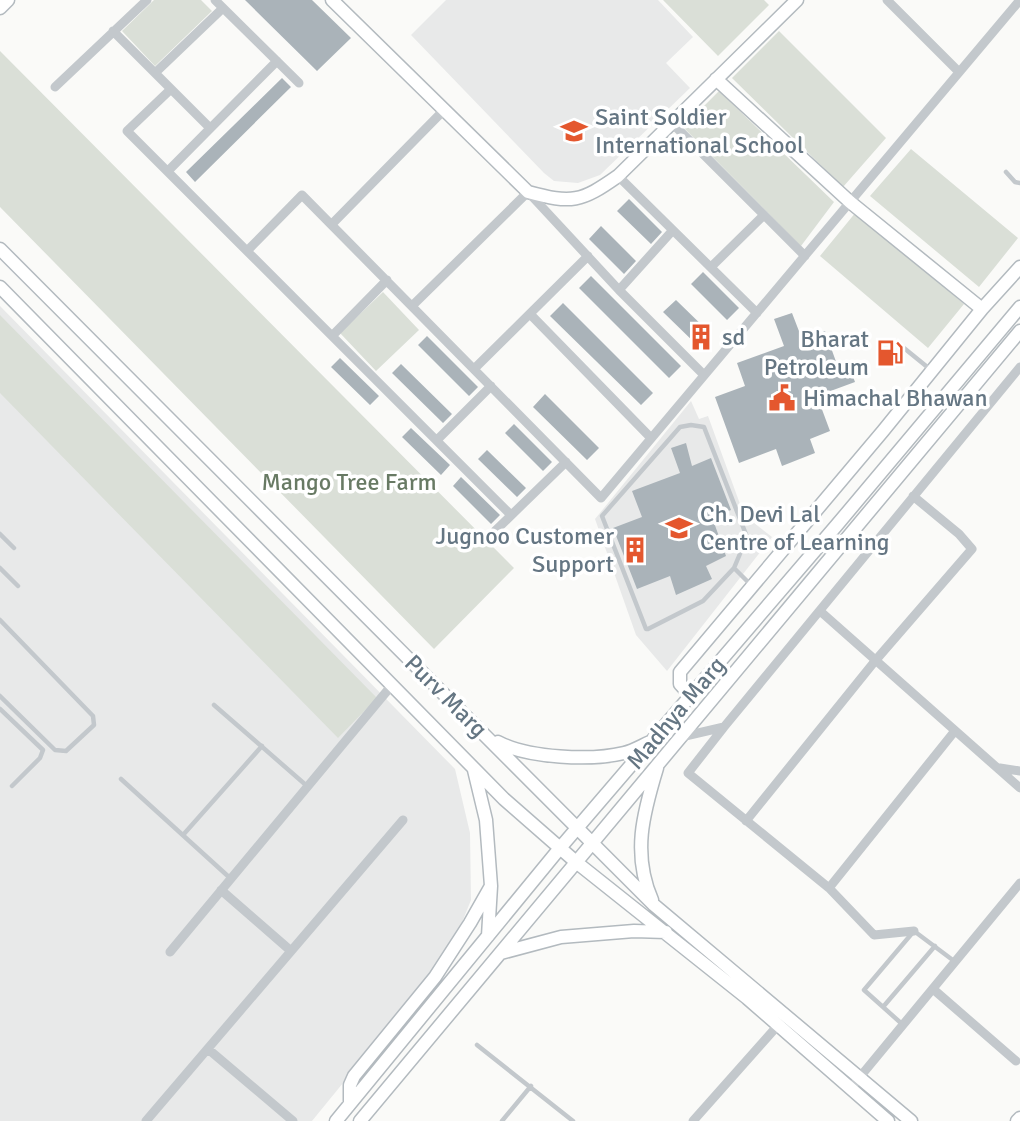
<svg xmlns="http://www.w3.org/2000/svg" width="1020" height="1121" font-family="Signika,sans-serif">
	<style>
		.built { fill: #e8e9e9 }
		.green { fill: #dadfd7 }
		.building { fill: #aab3b9 }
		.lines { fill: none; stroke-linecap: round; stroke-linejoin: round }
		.secondary-casing { stroke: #b3babf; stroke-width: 15 }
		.lane { stroke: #c3c8cc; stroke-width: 4.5 }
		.street { stroke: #c3c8cc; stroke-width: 9 }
		.secondary { stroke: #fff; stroke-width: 12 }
		.labels { text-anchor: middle; stroke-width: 7; stroke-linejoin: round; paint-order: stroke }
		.poi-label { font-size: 24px; fill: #657683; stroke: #fff; text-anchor: start }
		.park-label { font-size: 24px; fill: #687a64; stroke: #fff }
		.street-label { font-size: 24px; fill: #657683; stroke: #fff }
	</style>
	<rect width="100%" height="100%" fill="#fafaf8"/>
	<!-- built -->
	<path class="built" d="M446 0H658L693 37 666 63 690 88 600 175 578 183 554 181 544 173 411 35Z
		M0 306 455 769 470 833 471 900 450 952 312 1121H0Z
		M691 401 699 419 708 416 744 515 772 537 667 671 636 635 595 519Z"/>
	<!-- green -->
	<path class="green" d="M154 0H201L212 11 155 66 122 31Z
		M663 0H764L769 5 718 56Z
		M779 31 886 138 843 187 732 78Z
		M0 51 514 568 434 649 0 207Z
		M719 91 834 202 801 246 683 127Z
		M911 149 1018 238 979 287 870 196Z
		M856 212 964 304 928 348 820 256Z
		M383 292 419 330 376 371 340 333Z
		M0 315 377 698 338 738 0 393Z"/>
	<!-- building -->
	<path class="building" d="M245 0H312L351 38 317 71Z
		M282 78 291 87 195 182 186 172Z
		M629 199 662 232 651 244 617 211Z
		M601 226 636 261 624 274 589 239Z
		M703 272 739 308 727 320 691 284Z
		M591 276 681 366 669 378 579 288Z
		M676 300 712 335 700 348 663 312Z
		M563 303 653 393 641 405 550 316Z
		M792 313 802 339 825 331 839 370 849 366 855 382 817 396 830 431 810 439 815 453 782 466 776 449 739 463 715 397 745 386 737 363 784 346 774 319Z
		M427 336 478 387 469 396 418 345Z
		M340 358 379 396 370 405 331 367Z
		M401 364 452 414 443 423 392 373Z
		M545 394 599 448 587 460 533 407Z
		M514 424 552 462 543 471 505 433Z
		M411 428 450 465 441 475 402 437Z
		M686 443 692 466 711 458 731 510 712 517 726 556 706 566 712 579 676 595 670 576 637 589 613 528 642 517 632 491 680 473 671 448Z
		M487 450 526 488 517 497 478 459Z
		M461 477 500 515 491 524 453 486Z"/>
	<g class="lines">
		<!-- secondary casing -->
		<g class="secondary-casing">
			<path id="secondary" d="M332 0 528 192C572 204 581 202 618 176L797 0
				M0 8 8 0
				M716 79 850 202 982 309
				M0 249 654 905 911 1121
				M0 287 504 799 576 862 747 998 888 1121
				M690 695 680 684V672L883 431 982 309 1020 267
				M498 742C528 758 591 761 624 753 633 751 641 746 650 742
				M474 770 486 820 491 886 488 936
				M652 900C632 854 643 814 657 768
				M501 953 561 937 634 931 666 932
				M350 1104V1085L354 1076 435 977 470 923 491 886
				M336 1121 560 848 836 526 1020 307
				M360 1121 1020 331
				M1017 1121 1020 1118"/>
		</g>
		<!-- lane -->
		<path class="lane" d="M1006 172 1015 182 1020 183
			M899 344 931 370
			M0 534 14 548
			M0 568 18 586
			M734 568 747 537 704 427 691 425 680 427 602 516 646 629H648L703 601 734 568 751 585
			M0 620 93 716 94 725 66 751 55 750 0 696
			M214 705 307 786
			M0 709 43 750 40 758 12 786
			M121 779 230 878
			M183 835 262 746
			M883 1007 935 946
			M902 1024 864 990 914 931 954 961
			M477 1045 573 1121
			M502 1121 531 1086"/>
		<!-- street -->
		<path class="street" d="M215 0 299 83
			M887 0 959 72
			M113 31 210 128
			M155 73 223 8
			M55 87 147 0
			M171 89 127 131 511 515
			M673 124 805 256
			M168 171 277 61
			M618 176 757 313
			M332 224 445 109
			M248 250 302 195 601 498 1020 0
			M711 267 764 215
			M619 290 673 230
			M412 306 528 192 619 290 704 375
			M530 314 651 438
			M333 335 387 280
			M474 369 588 256
			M437 440 491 386
			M495 531 566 462
			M820 611 1020 788
			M724 727 688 773 829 888 874 935 914 931
			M681 737 724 727 1020 367
			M1000 768 1020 771
			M746 821 875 661 972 549 959 534 913 496
			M829 888 954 732
			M221 890 291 951
			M170 952 392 685
			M933 989 1016 1061
			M208 1049 293 1121
			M850 1089 1020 883
			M146 1121 403 820
			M693 1121 780 1023"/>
		<!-- secondary -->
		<use href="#secondary" class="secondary"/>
	</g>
	<!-- icons -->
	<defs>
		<g id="school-bare" transform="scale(2.1)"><path d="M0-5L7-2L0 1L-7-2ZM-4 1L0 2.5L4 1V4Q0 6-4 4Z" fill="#e4572e" stroke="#fff" stroke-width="2.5" paint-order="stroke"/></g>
		<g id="building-bare" transform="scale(2.1)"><path d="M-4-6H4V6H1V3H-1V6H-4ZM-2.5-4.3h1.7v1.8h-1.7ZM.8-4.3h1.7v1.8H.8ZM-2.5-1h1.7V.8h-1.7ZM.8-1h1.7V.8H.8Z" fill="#e4572e" stroke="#fff" stroke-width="2.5" paint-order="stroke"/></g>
		<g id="fuel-bare" transform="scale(2.1)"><path d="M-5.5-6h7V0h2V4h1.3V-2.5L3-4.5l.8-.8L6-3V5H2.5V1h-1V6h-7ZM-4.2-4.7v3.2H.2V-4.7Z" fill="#e4572e" stroke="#fff" stroke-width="2.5" paint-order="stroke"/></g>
		<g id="civic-bare" transform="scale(2.1)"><path d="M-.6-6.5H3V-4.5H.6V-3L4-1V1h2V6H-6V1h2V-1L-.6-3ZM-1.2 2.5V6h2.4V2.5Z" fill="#e4572e" stroke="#fff" stroke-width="2.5" paint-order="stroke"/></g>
		<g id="university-bare" transform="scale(2.1)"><path d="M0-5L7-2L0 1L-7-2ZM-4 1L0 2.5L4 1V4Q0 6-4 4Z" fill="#e4572e" stroke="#fff" stroke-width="2.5" paint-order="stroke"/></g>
	</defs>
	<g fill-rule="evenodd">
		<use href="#school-bare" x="574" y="131"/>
		<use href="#building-bare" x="701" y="337"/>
		<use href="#fuel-bare" x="890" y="353"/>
		<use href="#civic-bare" x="782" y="398"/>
		<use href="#university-bare" x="679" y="528"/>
		<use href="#building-bare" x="635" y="550"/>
	</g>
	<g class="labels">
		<!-- poi labels -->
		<g class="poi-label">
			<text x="595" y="125">Saint Soldier<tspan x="595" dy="28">International School</tspan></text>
			<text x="722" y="345">sd</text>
			<text x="869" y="347" text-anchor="end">Bharat<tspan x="869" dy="28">Petroleum</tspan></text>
			<text x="803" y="406">Himachal Bhawan</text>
			<text x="700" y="522">Ch. Devi Lal<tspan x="700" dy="28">Centre of Learning</tspan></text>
			<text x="614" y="544" text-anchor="end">Jugnoo Customer<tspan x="614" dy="28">Support</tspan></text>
		</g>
		<!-- park labels -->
		<g class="park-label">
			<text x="349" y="490">Mango Tree Farm</text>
		</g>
		<!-- street labels -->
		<g class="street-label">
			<text transform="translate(446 696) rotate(45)" y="8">Purv Marg</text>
			<text transform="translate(676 713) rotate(-50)" y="8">Madhya Marg</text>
		</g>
	</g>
</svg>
